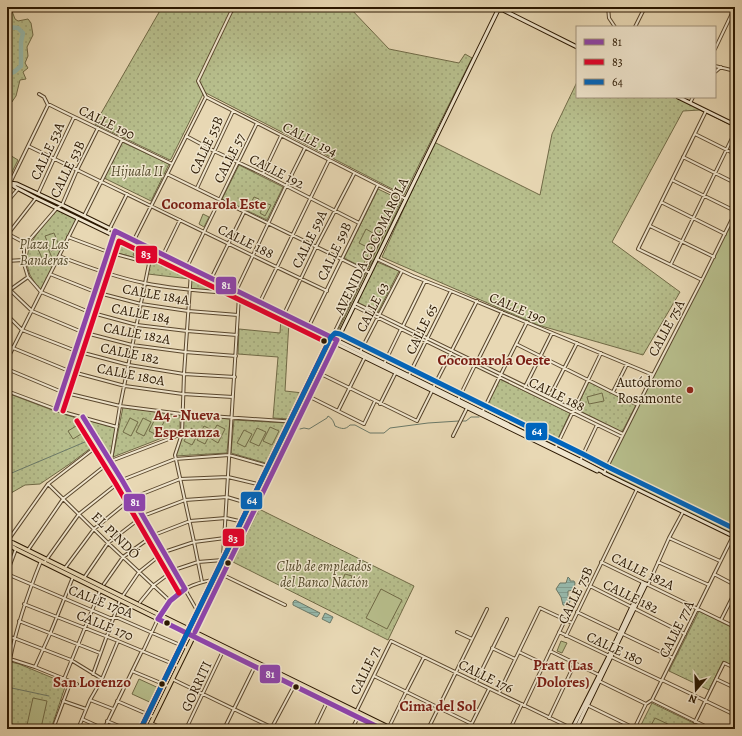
<svg xmlns="http://www.w3.org/2000/svg" width="742" height="736" font-family="Alegreya,serif">
	<style>
		.grass { fill: url(#grass-dots); stroke: #706a46 }
		.garden { fill: #b7be8c; stroke: #706a46 }
		.water { fill: url(#water-rules); stroke: #6b7968 }
		.lines { fill: none; stroke-linecap: round; stroke-linejoin: round }
		.stream { stroke: #6b7968; stroke-width: 1 }
		.river { stroke: #97baad; stroke-width: 4.5 }
		.street-casing { stroke: #5a472d; stroke-width: 4 }
		.secondary-casing { stroke: #2a1700; stroke-width: 5 }
		.primary-casing { stroke: #2a1700; stroke-width: 5.5 }
		.street { stroke: #f0e6ce; stroke-width: 2 }
		.secondary { stroke: #f0e6ce; stroke-width: 3 }
		.primary { stroke: #e8d8b4; stroke-width: 3.5 }
		.bus-1-casing { stroke: #f0e6ce; stroke-width: 8 }
		.bus-2-casing { stroke: #f0e6ce; stroke-width: 8 }
		.bus-3-casing { stroke: #f0e6ce; stroke-width: 8 }
		.bus-1 { stroke: #8e44ad; stroke-width: 5 }
		.bus-2 { stroke: #e4002b; stroke-width: 5 }
		.bus-3 { stroke: #0065bd; stroke-width: 5 }
		.bus-dot { fill: #2a1700; stroke: #f0e6ce; stroke-width: 1.5 }
		.poi-dot { fill: #8f2418; stroke: #f0e6ce; stroke-width: 1.5 }
		.labels { text-anchor: middle; stroke-width: 3; stroke-linejoin: round; paint-order: stroke }
		.street-label { font-size: 14px; fill: #2a1700; stroke: #f0e6ce }
		.park-label { font-size: 14px; font-style: italic; fill: #54492a; stroke: #f0e6ce }
		.poi-label { font-size: 14px; fill: #2a1700; stroke: #f0e6ce; text-anchor: end }
		.neighbourhood-label { font-size: 15px; font-weight: bold; fill: #7a1f14; stroke: #f0e6ce }
		.line-badge { stroke: #f0e6ce; stroke-width: 1.5 }
		.badge-label { font-size: 11px; text-anchor: middle; font-weight: bold; fill: #fff }
	</style>
	<defs>
		<pattern id="grass-dots" width="8" height="8" patternUnits="userSpaceOnUse"><rect width="8" height="8" fill="#b7be8c"/><path d="M2 2h.1M6 6h.1" fill="none" stroke="#9ea377" stroke-width="1.8" stroke-linecap="round"/></pattern>
		<pattern id="water-rules" width="6" height="5" patternUnits="userSpaceOnUse"><rect width="6" height="5" fill="#97baad"/><path d="M0 2.5h6" fill="none" stroke="#829f93"/></pattern>
	</defs>
	<rect width="100%" height="100%" fill="#e8d8b4"/>
	<filter id="stains"><feTurbulence type="fractalNoise" baseFrequency=".005" numOctaves="4"/><feColorMatrix values="0 0 0 0 .2 0 0 0 0 .09 0 0 0 0 .02 0 0 0 .5 -.17"/></filter>
	<radialGradient id="worn" r=".72"><stop offset=".6" stop-color="#630" stop-opacity="0"/><stop offset="1" stop-color="#630" stop-opacity=".3"/></radialGradient>
	<!-- grass -->
	<path class="grass" d="M7 7H12V11L15 19 18 21 28 19 31 23 33 35 27 47 28 56 25 63 28 68 23 72 26 79 20 80 16 96 7 109Z
		M162 7H349L389 49 459 63 465 54 472 58 404 195 204 92 171 159 170 160 95 124Z
		M577 82V97H676L735 125V127L700 110 683 111 612 242 680 292 643 355 538 325 382 257 434 142 540 195 552 134Z
		M122 142 169 164 151 201 104 178Z
		M239 165 283 187 267 220 222 199Z
		M378 189 397 198 362 267 344 258Z
		M400 199 402 200 377 254 368 269H367L375 253Z
		M58 209 77 218 40 291C37 286 33 280 30 275 19 247 42 228 58 209Z
		M115 237 150 254 149 262 111 251Z
		M152 254 190 273V279L148 274Z
		M377 262 399 271 378 312 357 302Z
		M365 272 366 273 336 335 334 334Z
		M192 274 230 292 191 289Z
		M281 318 289 321 285 391 303 393 290 419 273 418 278 357 238 354 239 329 280 333Z
		M331 342H332L276 462 274 461Z
		M500 379 570 413 555 445 484 411Z
		M589 382 636 405 622 432 576 409Z
		M7 393 60 413 80 419 96 444 71 463 40 484 25 485 11 493 7 499 9 507H7Z
		M123 407 180 415V431L113 457Z
		M183 415 230 419 227 453 175 456 183 433Z
		M87 420 116 428 110 457Z
		M234 420 288 423 269 464 231 453Z
		M259 509 414 586 388 640 233 562Z
		M227 537 235 539 225 561H224Z
		M7 547 14 550 11 562 7 564Z
		M699 611 735 629V667L723 661 709 690 669 671Z
		M7 661 19 664 65 683V687L51 729H7Z
		M652 703 706 729H639Z"/>
	<!-- garden -->
	<path class="garden" d="M8 154 18 160 9 178 7 177V156Z
		M254 197 259 199 254 210 249 207Z
		M265 203 271 205 265 216 260 213Z
		M735 213V537L604 473 653 375Z
		M203 214 209 217 204 227 199 224Z
		M366 229 373 233 367 247 359 243Z
		M54 233 60 248 51 251 45 236Z
		M47 246 53 260 44 263 38 249Z
		M136 249 148 254 145 260 133 255Z
		M602 393 604 401 589 404 587 397Z
		M156 417 164 422 157 435 149 431Z
		M130 418 138 422 131 436 123 432Z
		M143 418 151 422 144 436 136 432Z
		M81 423 86 431 73 439 68 431Z
		M217 425 225 429 218 443 210 438Z
		M204 426 212 430 205 444 197 440Z
		M270 427 279 431 272 445 263 441Z
		M191 428 199 432 192 445 184 441Z
		M257 428 266 432 259 446 250 442Z
		M244 430 252 434 245 447 237 443Z
		M345 574 352 576 348 587 341 584Z
		M381 589 402 600 387 629 366 618Z
		M561 641 567 643 562 653 557 651Z
		M139 679 163 690 156 705 132 694Z
		M33 698 47 701 41 728 27 725Z
		M655 718 674 727V729H649Z"/>
	<!-- water -->
	<path class="water" d="M568 577 570 579V581H574L575 583 574 590 568 591V596L570 598V601L568 606 563 605 561 597 556 589 560 583H566Z
		M295 600 320 613 317 617 293 605V602Z
		M325 613 333 617 330 623 322 619Z"/>
	<g class="lines">
		<!-- stream -->
		<path class="stream" d="M462 421H466L471 417H479
			M300 429 304 428 309 429 327 418 328 416C332 418 334 422 335 426 342 429 345 430 350 425H355L370 433H384L390 428 428 423 459 421
			M7 475 92 439
			M7 546 13 550
			M7 687 49 696
			M7 722 26 729"/>
		<!-- river -->
		<path class="river" d="M7 27 18 28 23 33 21 42V66L14 72 7 75"/>
		<!-- street casing -->
		<g class="street-casing">
			<path id="street" d="M608 7 609 18 615 27
				M635 27 645 7
				M715 49 735 7
				M715 66 731 70 735 74
				M715 72 721 67
				M39 94 44 97 48 105
				M206 97 406 199
				M206 97 198 81 231 12 235 7
				M690 103 693 97
				M48 105H50L62 111 172 164
				M98 128 77 170 62 205 57 208 26 244 24 249V264L28 277 41 292 89 312 137 325 187 331 237 335
				M695 134 735 154
				M186 136 214 151 263 174 359 223
				M28 146C127 194 227 244 327 291
				M683 157 735 183
				M167 174 370 273
				M263 174 281 136
				M672 180 735 211
				M7 181 10 183 48 105
				M197 188 233 111
				M38 194 54 159 74 117
				M7 202 18 189
				M661 202 725 234
				M84 216 122 140
				M650 226 714 257
				M108 232 127 194
				M8 234 25 243
				M68 237 108 252 149 263
				M7 238 8 234 36 198
				M134 240 206 97
				M163 255 180 220
				M59 256C87 267 115 277 144 283 172 289 201 291 230 293
				M377 259 413 276 451 291 653 375
				M7 261 23 260
				M671 264 735 132
				M187 267 204 232 257 123
				M191 272 184 374 182 434 175 455 194 542 202 582
				M50 274 95 292 141 304 188 311 238 315
				M211 279 244 212
				M702 280 638 249 706 111
				M7 281 10 290 32 311 82 332 132 345 185 352 236 356
				M236 291 286 186 305 148
				M7 292 28 277
				M239 296 222 573 223 575 285 605
				M260 302 329 160
				M355 303 623 434
				M354 306 622 437
				M284 314 316 247 354 174
				M7 315 22 330 76 351 129 365 184 374 235 377
				M309 326 378 185
				M403 326 425 281
				M7 343 13 348 69 371 125 386 183 394 233 397
				M516 344 638 405
				M452 350 477 301
				M360 352 402 271
				M7 360 78 218
				M477 362 502 312
				M384 364 401 329
				M7 369 62 392 120 406 182 414 297 422
				M321 374 417 421 432 391
				M409 375 451 291
				M525 387 552 333
				M433 388 451 353
				M7 391 63 412 117 427
				M613 392 627 364
				M310 397 364 424 375 401
				M549 398 577 343
				M458 400 475 365
				M380 404 396 372
				M56 409 115 231
				M338 411 365 357
				M482 413 501 374 527 322
				M83 417 122 480 202 619
				M453 436 467 408
				M555 449 601 353
				M111 460 120 406 151 254
				M580 461 597 425
				M271 466 291 422 400 197
				M604 473 653 375 702 280 735 213
				M48 484 108 543 170 601
				M669 538 720 561
				M7 540 9 539 48 484 100 444
				M28 550 63 499 111 461 182 434
				M601 562 735 627
				M658 562 709 585
				M44 563 79 514 122 480 175 459 229 455 275 468
				M65 568 94 529 132 498 180 479 228 477 266 486
				M7 573 16 549
				M7 574 110 618H118L187 648
				M714 574 735 585
				M84 578 108 543 143 516 185 500 227 497 257 506
				M104 584 123 557 154 535 190 521 226 518 239 521
				M648 585 669 538 683 512
				M590 586 685 634
				M122 597 139 572 164 552 194 542 225 538
				M140 602 154 585 174 570 198 562 223 560
				M24 604 118 641 178 666
				M577 612 673 658
				M160 615C163 611 166 606 169 602 180 588 204 579 220 580
				M721 620 735 592
				M19 621 100 653
				M457 632 472 639
				M559 632 662 681
				M566 636 637 489
				M7 637 14 638 71 660 102 679
				M492 648 515 659
				M550 651 599 675
				M519 652 544 664
				M7 657 10 659 35 667 77 684
				M10 659C17 625 28 593 41 561
				M35 667 50 634 73 577
				M132 671 168 686
				M93 674 120 600
				M374 676 482 729
				M64 679 100 591
				M172 679 275 729
				M716 679 735 688
				M662 680 735 715
				M599 681 646 704
				M476 682 507 619
				M499 693 540 608 572 623
				M90 700 113 709
				M652 700 711 729
				M63 701 86 709
				M117 701 154 717
				M587 705 634 728
				M524 706 565 620
				M549 718 575 663
				M82 719 104 729
				M107 721 126 729
				M695 722 724 663 735 668
				M151 723 164 729
				M389 727 406 692 424 657
				M53 729 71 681
				M78 729 90 700 102 679 118 641
				M104 729 141 653 144 649 158 619
				M186 729 223 651
				M224 729 257 662
				M271 729 294 686
				M314 729 327 702
				M352 729 358 717 355 714 391 641 573 729
				M428 729 487 609
				M469 729 489 689
				M510 729 522 704
				M634 729 646 704 652 700 656 692 733 536"/>
		</g>
		<!-- secondary casing -->
		<g class="secondary-casing">
			<path id="secondary" d="M678 97 735 125
				M10 183 17 184 62 205 580 460 603 472 604 473 735 537
				M11 184 15 187 36 198 239 296 597 471
				M195 632 498 10H503L577 47
				M572 729 609 656 643 583
				M576 729 646 584"/>
		</g>
		<!-- primary casing -->
		<g class="primary-casing">
			<path id="primary" d="M7 541 13 543 392 729
				M7 543 9 545 16 549 382 729
				M148 729 194 635"/>
		</g>
		<!-- street -->
		<use href="#street" class="street"/>
		<!-- secondary -->
		<use href="#secondary" class="secondary"/>
		<!-- primary -->
		<use href="#primary" class="primary"/>
		<!-- bus-1 casing -->
		<g class="bus-1-casing">
			<path id="bus-1" d="M115 231 337 340
				M56 409 115 231
				M83 417 122 480 185 589
				M158 619 382 729
				M158 619 170 601 185 589
				M195 632 337 340"/>
		</g>
		<!-- bus-2 casing -->
		<g class="bus-2-casing">
			<path id="bus-2" d="M63 411 119 241 328 343 142 726
				M77 421 116 484 179 593"/>
		</g>
		<!-- bus-3 casing -->
		<g class="bus-3-casing">
			<path id="bus-3" d="M142 726 331 337 335 333 340 334 583 454 608 467 735 529"/>
		</g>
		<!-- bus-1 -->
		<use href="#bus-1" class="bus-1"/>
		<!-- bus-2 -->
		<use href="#bus-2" class="bus-2"/>
		<!-- bus-3 -->
		<use href="#bus-3" class="bus-3"/>
	</g>
	<!-- markers -->
	<g class="bus-dot">
		<circle cx="324" cy="341" r="3.5"/>
		<circle cx="228" cy="563" r="3.5"/>
		<circle cx="167" cy="623" r="3.5"/>
		<circle cx="162" cy="684" r="3.5"/>
		<circle cx="296" cy="687" r="3.5"/>
	</g>
	<circle class="poi-dot" cx="690" cy="390" r="4"/>
	<g class="labels">
		<!-- street labels -->
		<g class="street-label">
			<text transform="translate(107 122) rotate(26)" y="5">CALLE 190</text>
			<text transform="translate(310 139) rotate(27)" y="5">CALLE 194</text>
			<text transform="translate(206 145) rotate(-65)" y="5">CALLE 55B</text>
			<text transform="translate(47 151) rotate(-65)" y="5">CALLE 53A</text>
			<text transform="translate(229 158) rotate(-64)" y="5">CALLE 57</text>
			<text transform="translate(67 169) rotate(-64)" y="5">CALLE 53B</text>
			<text transform="translate(277 171) rotate(27)" y="5">CALLE 192</text>
			<text transform="translate(309 239) rotate(-64)" y="5">CALLE 59A</text>
			<text transform="translate(246 241) rotate(26)" y="5">CALLE 188</text>
			<text transform="translate(371 246) rotate(-64)" y="5">AVENIDA COCOMAROLA</text>
			<text transform="translate(334 251) rotate(-65)" y="5">CALLE 59B</text>
			<text transform="translate(156 294) rotate(10)" y="5">CALLE 184A</text>
			<text transform="translate(372 307) rotate(-63)" y="5">CALLE 63</text>
			<text transform="translate(518 308) rotate(23)" y="5">CALLE 190</text>
			<text transform="translate(141 313) rotate(11)" y="5">CALLE 184</text>
			<text transform="translate(666 328) rotate(-62)" y="5">CALLE 75A</text>
			<text transform="translate(421 329) rotate(-64)" y="5">CALLE 65</text>
			<text transform="translate(137 333) rotate(11)" y="5">CALLE 182A</text>
			<text transform="translate(130 353) rotate(12)" y="5">CALLE 182</text>
			<text transform="translate(131 374) rotate(11)" y="5">CALLE 180A</text>
			<text transform="translate(557 394) rotate(26)" y="5">CALLE 188</text>
			<text transform="translate(116 535) rotate(44)" y="5">EL PINDÓ</text>
			<text transform="translate(643 571) rotate(26)" y="5">CALLE 182A</text>
			<text transform="translate(575 595) rotate(-64)" y="5">CALLE 75B</text>
			<text transform="translate(631 596) rotate(26)" y="5">CALLE 182</text>
			<text transform="translate(101 601) rotate(21)" y="5">CALLE 170A</text>
			<text transform="translate(105 625) rotate(22)" y="5">CALLE 170</text>
			<text transform="translate(676 629) rotate(-64)" y="5">CALLE 77A</text>
			<text transform="translate(615 648) rotate(25)" y="5">CALLE 180</text>
			<text transform="translate(365 670) rotate(-64)" y="5">CALLE 71</text>
			<text transform="translate(486 676) rotate(26)" y="5">CALLE 176</text>
			<text transform="translate(196 686) rotate(-65)" y="5">GORRITI</text>
		</g>
		<!-- park labels -->
		<g class="park-label">
			<text x="137" y="176">Hijuala II</text>
			<text x="44" y="249">Plaza Las<tspan x="44" dy="16">Banderas</tspan></text>
			<text x="324" y="571">Club de empleados<tspan x="324" dy="16">del Banco Nación</tspan></text>
		</g>
		<!-- poi labels -->
		<g class="poi-label">
			<text x="682" y="387">Autódromo<tspan x="682" dy="16">Rosamonte</tspan></text>
		</g>
		<!-- neighbourhood labels -->
		<g class="neighbourhood-label">
			<text x="214" y="209">Cocomarola Este</text>
			<text x="494" y="365">Cocomarola Oeste</text>
			<text x="187" y="420">A4 - Nueva<tspan x="187" dy="17">Esperanza</tspan></text>
			<text x="563" y="670">Pratt (Las<tspan x="563" dy="17">Dolores)</tspan></text>
			<text x="92" y="687">San Lorenzo</text>
			<text x="438" y="711">Cima del Sol</text>
		</g>
	</g>
	<g class="line-badge">
		<rect x="135" y="245" width="23" height="19" rx="4" fill="#e4002b"/>
		<rect x="215" y="276" width="22" height="19" rx="4" fill="#8e44ad"/>
		<rect x="525" y="422" width="23" height="19" rx="4" fill="#0065bd"/>
		<rect x="240" y="491" width="23" height="19" rx="4" fill="#0065bd"/>
		<rect x="123" y="493" width="23" height="19" rx="4" fill="#8e44ad"/>
		<rect x="222" y="528" width="23" height="19" rx="4" fill="#e4002b"/>
		<rect x="259" y="664" width="22" height="20" rx="4" fill="#8e44ad"/>
	</g>
	<g class="badge-label">
		<text x="146" y="258">83</text>
		<text x="226" y="289">81</text>
		<text x="537" y="435">64</text>
		<text x="252" y="504">64</text>
		<text x="135" y="506">81</text>
		<text x="233" y="542">83</text>
		<text x="270" y="678">81</text>
	</g>
	<!-- margin -->
	<rect width="742" height="736" fill="none" stroke="#e8d8b4" stroke-width="24"/>
	<rect x="8" y="8" width="726" height="720" fill="none" stroke="#2a1700" stroke-width="2"/>
	<rect x="12" y="12" width="718" height="712" fill="none" stroke="#2a1700"/>
	<!-- legend -->
	<rect x="576" y="26" width="140" height="72" fill="#f0e6ce" stroke="#a1937c"/>
	<rect x="584" y="39" width="20" height="6" fill="#8e44ad" stroke="#a1937c"/>
	<text x="612" y="46" font-size="12" fill="#2a1700">81</text>
	<rect x="584" y="59" width="20" height="6" fill="#e4002b" stroke="#a1937c"/>
	<text x="612" y="66" font-size="12" fill="#2a1700">83</text>
	<rect x="584" y="79" width="20" height="6" fill="#0065bd" stroke="#a1937c"/>
	<text x="612" y="86" font-size="12" fill="#2a1700">64</text>
	<!-- north arrow -->
	<g transform="translate(696 690) rotate(199)" stroke="#f0e6ce" stroke-width="3" paint-order="stroke">
	<path d="M0-3L7 15L0 10L-7 15Z" fill="#2a1700"/>
	<text y="-6" font-size="11" font-weight="bold" text-anchor="middle" fill="#2a1700">N</text>
	</g>
	<rect width="100%" height="100%" filter="url(#stains)"/>
	<rect width="100%" height="100%" fill="url(#worn)"/>
</svg>
